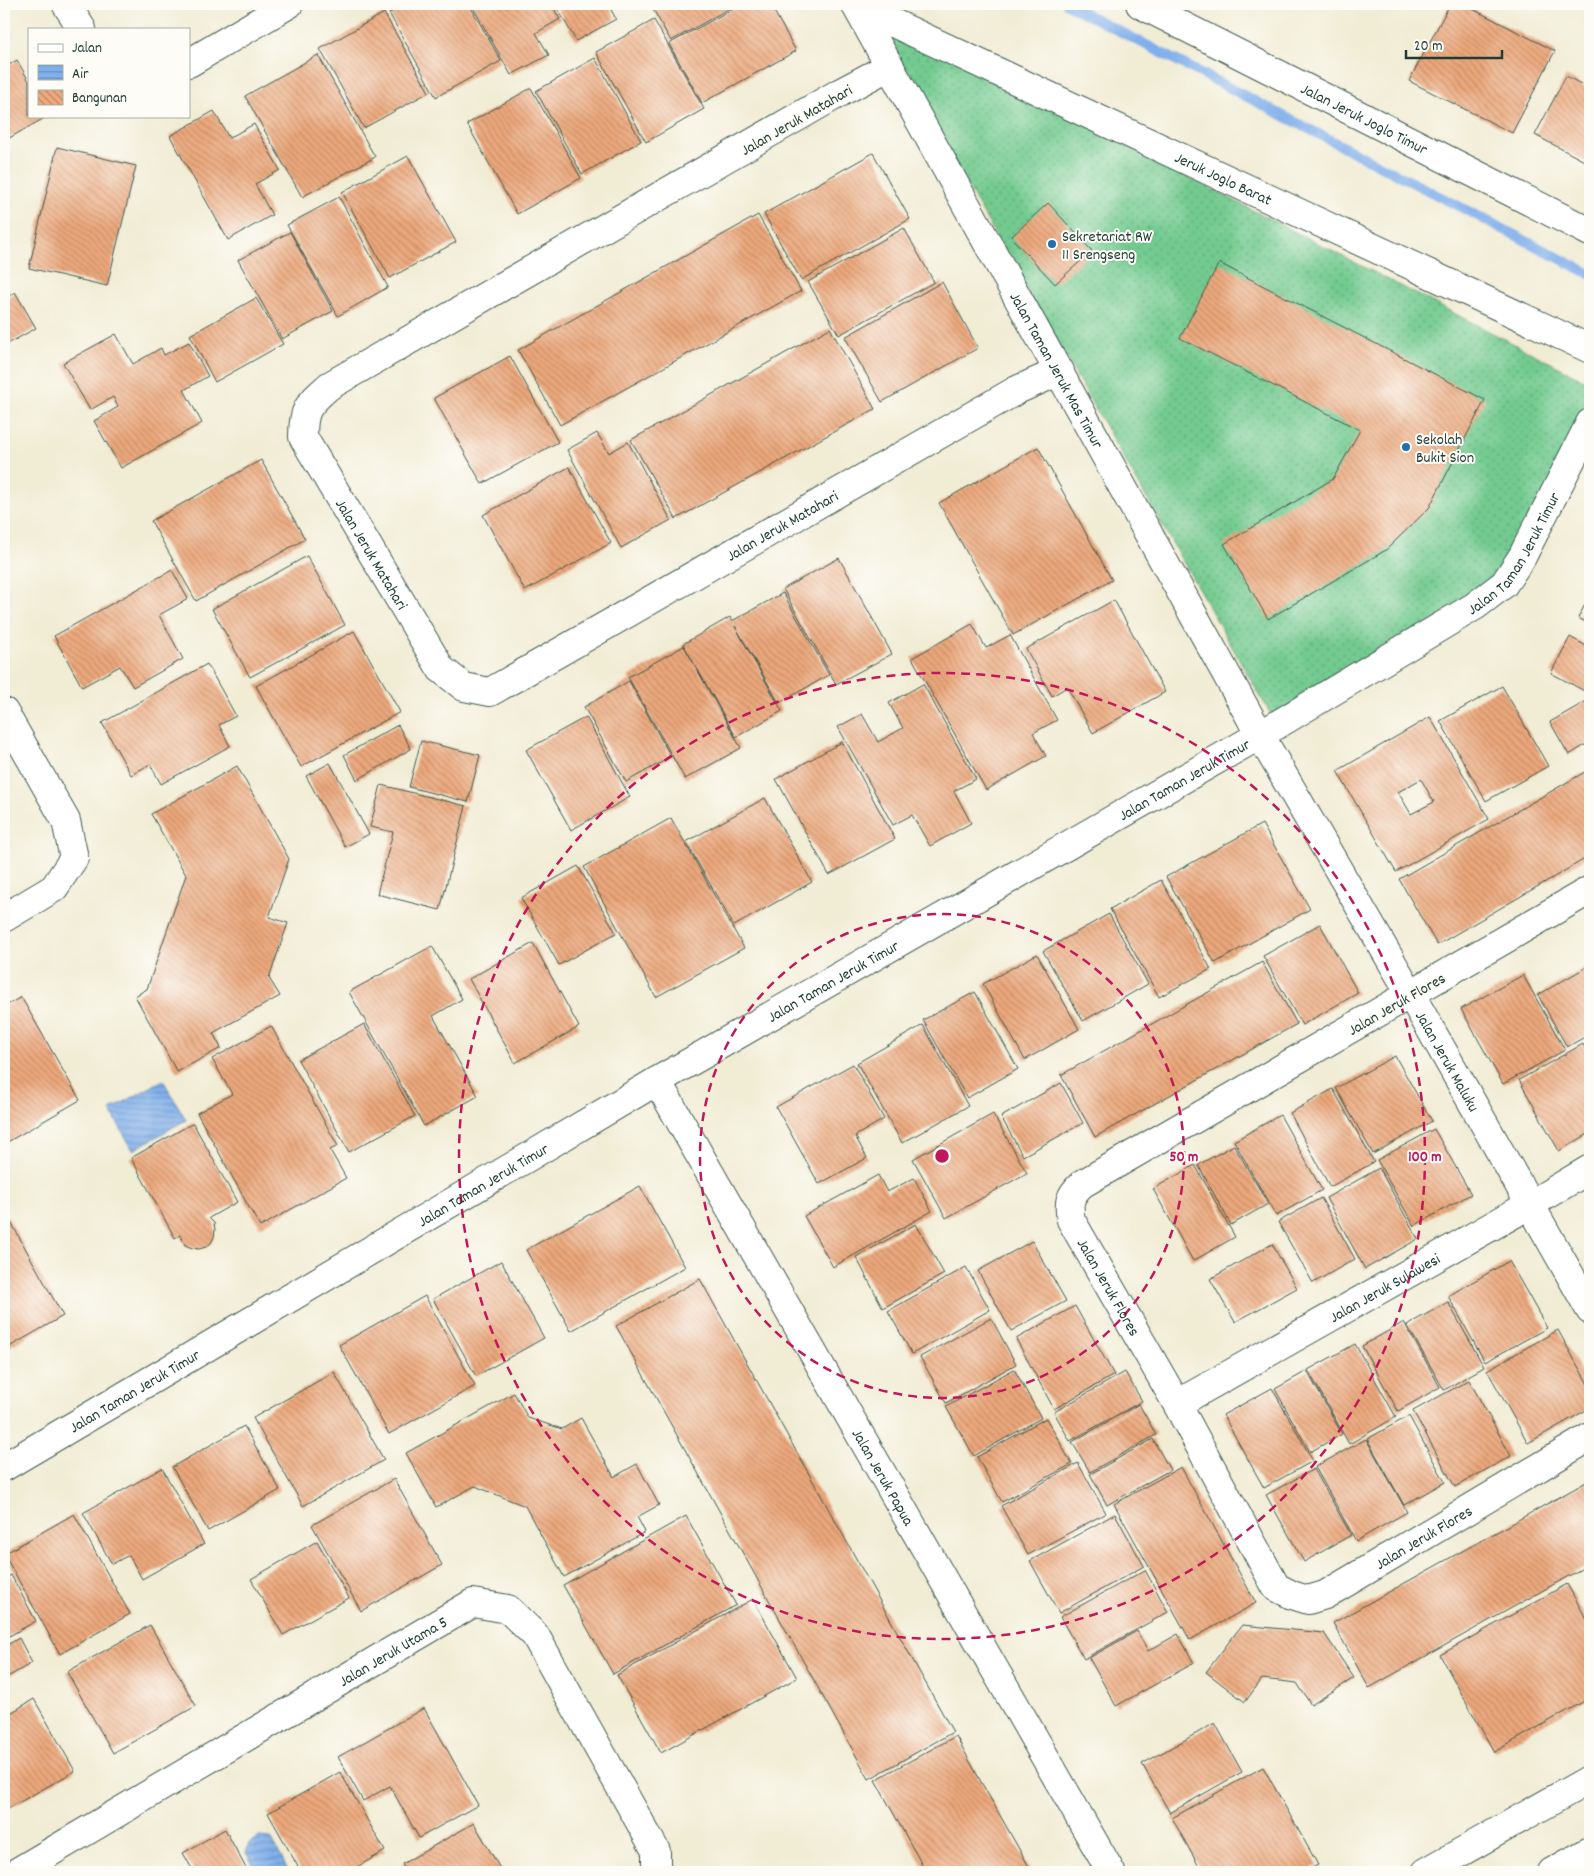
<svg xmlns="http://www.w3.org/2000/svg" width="1594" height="1876" font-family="Dekko,sans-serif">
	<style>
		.grass { fill: url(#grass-dots); stroke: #498462 }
		.water { fill: url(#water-rules); stroke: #507690 }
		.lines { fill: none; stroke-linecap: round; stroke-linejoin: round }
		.stream { stroke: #80afeb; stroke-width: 10 }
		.building { fill: url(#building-back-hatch); fill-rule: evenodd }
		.street-casing { stroke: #3e574c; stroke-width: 30 }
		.street { stroke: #fff; stroke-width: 28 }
		.ring { fill: none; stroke: #c2185b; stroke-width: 2.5; stroke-dasharray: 9 6 }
		.poi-dot { fill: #1f6fb2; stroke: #fdfcf7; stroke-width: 2 }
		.labels { text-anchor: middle; stroke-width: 4; stroke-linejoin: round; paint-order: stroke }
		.street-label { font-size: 16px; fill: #1f3d34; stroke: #fdfcf7 }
		.poi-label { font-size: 16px; fill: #1f3d34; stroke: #fdfcf7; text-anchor: start }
		.centre { fill: #c2185b; stroke: #fdfcf7; stroke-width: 2.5 }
		.ring-label { font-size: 15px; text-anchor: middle; font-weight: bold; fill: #c2185b; stroke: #fdfcf7; stroke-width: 4; stroke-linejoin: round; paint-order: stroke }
	</style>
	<defs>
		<pattern id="grass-dots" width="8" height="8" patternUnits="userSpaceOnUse" patternTransform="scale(1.25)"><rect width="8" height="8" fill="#73cb90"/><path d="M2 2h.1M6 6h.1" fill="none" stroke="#5ea676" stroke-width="1.8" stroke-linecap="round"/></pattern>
		<pattern id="water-rules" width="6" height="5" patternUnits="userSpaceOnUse" patternTransform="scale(1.25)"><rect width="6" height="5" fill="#80afeb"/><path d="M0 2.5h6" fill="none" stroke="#6890bf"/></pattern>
		<pattern id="building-back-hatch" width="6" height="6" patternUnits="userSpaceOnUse" patternTransform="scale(1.25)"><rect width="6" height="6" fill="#eda87c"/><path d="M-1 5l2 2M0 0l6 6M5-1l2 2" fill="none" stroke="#bf8a66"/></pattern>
	</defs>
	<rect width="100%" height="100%" fill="#fdfcf7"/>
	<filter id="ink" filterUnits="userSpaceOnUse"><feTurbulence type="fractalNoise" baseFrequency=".02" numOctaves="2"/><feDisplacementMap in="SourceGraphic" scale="10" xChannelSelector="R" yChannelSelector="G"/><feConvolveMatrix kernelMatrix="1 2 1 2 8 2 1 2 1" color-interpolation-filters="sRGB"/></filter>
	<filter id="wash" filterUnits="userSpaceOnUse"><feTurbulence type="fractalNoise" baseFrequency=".0096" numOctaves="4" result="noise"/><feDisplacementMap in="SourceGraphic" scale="20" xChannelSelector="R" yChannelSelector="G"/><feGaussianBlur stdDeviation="1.12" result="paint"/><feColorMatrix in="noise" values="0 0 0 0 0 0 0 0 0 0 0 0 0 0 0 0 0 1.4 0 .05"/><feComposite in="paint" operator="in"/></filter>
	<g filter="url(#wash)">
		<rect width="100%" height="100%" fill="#f1ecd4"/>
		<!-- grass -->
		<path class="grass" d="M868 13 1590 383V434L1510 580 1274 720Z"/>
		<!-- water -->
		<path class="water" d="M163 1080 186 1120 133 1150 110 1110Z
			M259 1837 271 1838 289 1872H258L246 1853 249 1843Z"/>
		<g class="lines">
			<!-- stream -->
			<path class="stream" d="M1067 4 1590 274"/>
		</g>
		<g id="blocks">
			<!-- building -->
			<path class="building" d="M406 4H469L501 61 436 97 389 13Z
				M471 4H551L560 19 536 33 549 55 511 75Z
				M555 4H608L616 19 576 41Z
				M650 4H737L671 41Z
				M741 4H770L796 51 702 103 669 44Z
				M1450 4H1463L1555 51 1512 133 1409 81Z
				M384 13 429 92 364 128 320 49Z
				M654 20 704 109 646 142 596 52Z
				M318 55 375 157 302 197 245 96Z
				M595 58 641 141 582 174 536 91Z
				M17 60 29 81V116H48L4 141V68Z
				M1566 76 1590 89V164L1535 135Z
				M531 88 581 178 517 214 467 124Z
				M214 111 229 138 254 124 280 170 255 184 272 215 228 240 170 136Z
				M57 147 136 166 107 286 29 268Z
				M873 153 910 219 801 280 764 214Z
				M408 156 456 242 390 278 342 192Z
				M339 197 388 287 338 316 287 225Z
				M1048 203 1092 251 1055 284 1011 237Z
				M758 215 801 291 560 425 518 350Z
				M904 228 934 282 839 335 808 282Z
				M290 232 333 311 282 339 238 260Z
				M1219 263 1485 400 1429 508 1386 550 1268 619 1224 544 1333 479 1360 430 1180 338Z
				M942 282 978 348 882 402 845 337Z
				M15 292 36 328 4 346V299Z
				M256 298 283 344 215 382 190 335Z
				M830 328 875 409 676 519 631 440Z
				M116 334 133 364 161 348 164 355 189 342 208 376 184 390 202 423 121 468 94 421 118 407 113 397 90 410 63 363Z
				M510 356 558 442 482 484 434 398Z
				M597 433 609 453 628 442 671 520 621 548 567 450Z
				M1038 447 1112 580 1013 635 939 503Z
				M261 460 305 539 196 601 151 521Z
				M569 467 611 543 525 591 483 515Z
				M307 556 345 625 250 677 212 609Z
				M839 558 892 654 836 684 783 589Z
				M172 570 188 599 159 615 183 659 133 687 120 666 82 687 54 636Z
				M783 593 829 675 779 703 735 626 782 711 736 737 683 644 730 617 732 621Z
				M1590 595V624L1578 618Z
				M1114 600 1165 692 1093 733 1067 687 1052 696 1026 649Z
				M972 624 986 648 1010 635 1057 720 1033 733 1046 756 986 790 912 658Z
				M354 631 400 712 301 767 256 686Z
				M1570 637 1590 648V694L1551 673Z
				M684 646 741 748 685 779 628 677Z
				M207 664 236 716 219 725 230 746 161 784 150 764 131 775 102 723Z
				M629 681 671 757 626 782 584 707Z
				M923 684 976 779 954 791 971 823 930 846 912 815 893 825 838 727 862 714 878 742 903 728 889 703Z
				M1502 686 1548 766 1486 801 1440 721Z
				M1590 699V742L1569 755 1550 722Z
				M586 717 630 797 571 830 526 750Z
				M1430 717 1489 819 1396 872 1337 771ZM1421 779 1434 802 1411 814 1398 792Z
				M398 725 411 749 357 780 344 755Z
				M421 741 480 755 468 802 409 787Z
				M842 742 895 839 829 875 776 779Z
				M330 763 369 834 345 847 306 776Z
				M237 766 289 859 269 917 288 923 269 978 280 996 213 1033 221 1048 177 1072 135 996 147 989 186 875 151 814Z
				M1590 769V856L1437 945 1399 879Z
				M381 785 466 806 440 910 377 894 393 832 370 827Z
				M765 798 812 882 734 926 686 842Z
				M671 818 744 948 656 997 584 867Z
				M1262 824 1310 909 1215 963 1166 877Z
				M578 866 616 933 559 965 521 898Z
				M1161 880 1211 969 1159 997 1110 909Z
				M1109 914 1148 984 1083 1021 1043 951Z
				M1320 924 1358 993 1302 1025 1263 956Z
				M533 943 579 1027 515 1063 469 979Z
				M432 946 462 999 433 1016 478 1096 424 1126 349 992Z
				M1037 954 1079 1029 1025 1060 983 984Z
				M1262 962 1297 1024 1095 1137 1061 1075Z
				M1590 965V1034L1567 1047 1538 995Z
				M1523 975 1565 1050 1503 1084 1461 1009Z
				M975 992 1018 1069 967 1098 923 1020Z
				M21 997 80 1100 4 1144V1007Z
				M364 1024 415 1116 349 1152 298 1060Z
				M923 1025 968 1106 902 1143 857 1063Z
				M271 1026 338 1146 330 1150 346 1178 260 1227 197 1113 232 1094 212 1059Z
				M1583 1044 1590 1058V1133L1559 1151 1519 1080Z
				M1395 1056 1432 1121 1373 1154 1336 1088Z
				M853 1064 884 1119 855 1136 867 1158 819 1184 776 1107Z
				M1061 1083 1083 1123 1023 1156 1001 1117Z
				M1333 1089 1374 1162 1330 1187 1290 1113Z
				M993 1114 1027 1173 946 1218 913 1159Z
				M1280 1115 1322 1190 1276 1216 1234 1141Z
				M193 1123 237 1202 209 1218 214 1223 215 1230 214 1237 211 1243 206 1247 199 1249 192 1248 185 1245 180 1235 175 1238 131 1158Z
				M1434 1129 1471 1194 1414 1226 1377 1160Z
				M1234 1145 1268 1204 1231 1225 1198 1165Z
				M1195 1165 1235 1237 1193 1261 1153 1189Z
				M1379 1168 1418 1239 1365 1269 1326 1198Z
				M878 1175 887 1192 914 1178 932 1211 833 1267 804 1216Z
				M640 1186 685 1267 571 1331 526 1250Z
				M1321 1198 1355 1259 1313 1283 1278 1222Z
				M8 1217 63 1316 4 1350V1220Z
				M916 1224 944 1274 883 1308 856 1257Z
				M1032 1241 1066 1301 1011 1331 978 1271Z
				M1272 1244 1297 1288 1235 1322 1210 1279Z
				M501 1261 544 1338 476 1376 433 1299Z
				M1509 1261 1547 1328 1485 1362 1448 1296Z
				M966 1267 990 1310 912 1354 888 1311Z
				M700 1279 953 1732 869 1779 616 1326Z
				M425 1296 475 1386 389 1434 339 1345Z
				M1448 1302 1484 1367 1444 1390 1407 1325Z
				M1075 1306 1114 1375 1054 1409 1016 1339Z
				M991 1318 1016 1364 946 1403 920 1357Z
				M1404 1322 1440 1387 1398 1411 1362 1346Z
				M1558 1330 1590 1388V1408L1528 1443 1487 1370Z
				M1355 1344 1396 1417 1349 1444 1308 1370Z
				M1014 1369 1041 1418 974 1456 946 1407Z
				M1307 1371 1342 1434 1310 1452 1275 1389Z
				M334 1372 384 1460 303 1506 253 1418Z
				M1125 1372 1142 1401 1070 1441 1054 1412Z
				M1469 1380 1511 1456 1455 1487 1413 1411Z
				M1272 1388 1313 1461 1264 1488 1223 1415Z
				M514 1393 528 1418 562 1429 581 1418 614 1477 637 1464 659 1505 637 1517 645 1532 564 1577 525 1506 475 1486 436 1507 406 1453Z
				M1139 1404 1156 1435 1090 1472 1072 1442Z
				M1409 1416 1445 1482 1404 1505 1367 1439Z
				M1046 1418 1072 1464 1002 1502 977 1457Z
				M244 1426 280 1490 208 1531 172 1467Z
				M1153 1439 1170 1470 1107 1505 1090 1474Z
				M1366 1439 1407 1512 1356 1541 1315 1467Z
				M1078 1463 1106 1513 1028 1555 1001 1506Z
				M1181 1467 1256 1603 1190 1640 1114 1504Z
				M162 1468 204 1544 142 1579 129 1555 112 1564 83 1513Z
				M1314 1469 1351 1535 1304 1562 1266 1495Z
				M394 1479 442 1565 361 1611 312 1525Z
				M1590 1480V1564L1369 1688 1333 1623Z
				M74 1514 130 1614 60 1654 4 1554Z
				M1115 1514 1144 1566 1059 1613 1030 1561Z
				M686 1516 736 1605 613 1674 563 1585Z
				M317 1541 349 1598 283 1635 251 1579Z
				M1145 1570 1168 1612 1084 1659 1060 1617Z
				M11 1575 36 1621 4 1639V1579Z
				M1567 1584 1590 1625V1698L1494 1752 1440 1655Z
				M753 1599 797 1678 661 1753 617 1675Z
				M150 1625 196 1706 113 1753 67 1672Z
				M1242 1625 1324 1633 1354 1678 1311 1705 1297 1683 1262 1679 1245 1702 1206 1672Z
				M1137 1631 1148 1651 1178 1634 1194 1663 1116 1706 1089 1658Z
				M19 1638 32 1663 4 1679V1647Z
				M34 1699 75 1771 4 1811V1717Z
				M424 1708 478 1805 419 1838 390 1786 363 1801 338 1757Z
				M1215 1723 1242 1772 1170 1813 1142 1764Z
				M956 1736 980 1780 1032 1872H926L875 1780Z
				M1263 1767 1318 1865 1304 1872H1202L1172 1818Z
				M340 1772 385 1851 348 1872H301L268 1813Z
				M474 1823 502 1872H406L402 1864Z
				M225 1829 248 1872H194L183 1853Z"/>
		</g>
	</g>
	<g filter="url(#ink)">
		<use href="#blocks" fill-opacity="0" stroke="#3e574c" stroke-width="1"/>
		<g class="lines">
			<!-- street casing -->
			<g class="street-casing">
				<g id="street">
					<path d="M66 4 82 29"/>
					<path id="s1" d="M855 4 1260 735 1411 995 1590 1310"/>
					<path id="s2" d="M1140 4 1590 232"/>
					<path id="s3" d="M857 6 1590 349"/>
					<path d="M189 63 289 4"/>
					<path id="s4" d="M890 66 841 92 329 386C308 405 303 408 303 437L441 669 464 687 490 692 1017 390 1060 371"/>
					<path d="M4 712 66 821 74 858 54 888 4 918"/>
					<path id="s5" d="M1590 890 1082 1184C1069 1196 1068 1203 1071 1220L1177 1404 1276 1587 1292 1595 1308 1600 1325 1595 1590 1437"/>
					<path id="s6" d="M657 1081 1111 1872"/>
					<path id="s7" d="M1177 1404 1531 1204 1590 1169"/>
					<path id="s8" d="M4 1467 657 1081 1260 735 1475 606 1504 584 1522 557 1590 423"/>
					<path id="s9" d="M17 1872 473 1603 508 1609 535 1635 656 1851V1872"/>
					<path d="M1426 1872 1590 1779"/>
					<path d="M1552 1872 1590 1851"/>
				</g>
			</g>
			<!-- street -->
			<use href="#street" class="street"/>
		</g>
	</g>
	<!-- distance rings -->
	<g class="ring">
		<circle cx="942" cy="1156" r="242"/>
		<circle cx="942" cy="1156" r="483"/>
	</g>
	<!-- markers -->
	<g class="poi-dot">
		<circle cx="1052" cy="244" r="5"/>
		<circle cx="1406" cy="447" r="5"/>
	</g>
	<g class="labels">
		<!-- street labels -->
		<g class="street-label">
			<text dy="6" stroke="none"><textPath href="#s2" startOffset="252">Jalan Jeruk Joglo Timur</textPath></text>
			<text transform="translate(796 119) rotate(-30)" y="6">Jalan Jeruk Matahari</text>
			<text dy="6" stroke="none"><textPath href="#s3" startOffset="405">Jeruk Joglo Barat</textPath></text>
			<text dy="6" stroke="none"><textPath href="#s1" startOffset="418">Jalan Taman Jeruk Mas Timur</textPath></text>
			<text dy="6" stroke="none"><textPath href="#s4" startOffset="1368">Jalan Jeruk Matahari</textPath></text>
			<text dy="6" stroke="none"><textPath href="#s8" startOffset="1771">Jalan Taman Jeruk Timur</textPath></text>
			<text dy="6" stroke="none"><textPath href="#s4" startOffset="842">Jalan Jeruk Matahari</textPath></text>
			<text dy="6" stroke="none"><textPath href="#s8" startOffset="1366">Jalan Taman Jeruk Timur</textPath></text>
			<text dy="6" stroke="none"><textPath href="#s8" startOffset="961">Jalan Taman Jeruk Timur</textPath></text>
			<text transform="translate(1396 1003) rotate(-30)" y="6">Jalan Jeruk Flores</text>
			<text dy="6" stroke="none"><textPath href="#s1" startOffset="1212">Jalan Jeruk Maluku</textPath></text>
			<text dy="6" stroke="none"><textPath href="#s8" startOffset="556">Jalan Taman Jeruk Timur</textPath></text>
			<text dy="6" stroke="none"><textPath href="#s5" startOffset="704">Jalan Jeruk Flores</textPath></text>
			<text dy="6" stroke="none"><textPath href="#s7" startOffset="238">Jalan Jeruk Sulawesi</textPath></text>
			<text dy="6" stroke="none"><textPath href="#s8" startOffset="151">Jalan Taman Jeruk Timur</textPath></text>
			<text dy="6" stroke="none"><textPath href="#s6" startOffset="456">Jalan Jeruk Papua</textPath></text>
			<text dy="6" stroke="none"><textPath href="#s5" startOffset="1214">Jalan Jeruk Flores</textPath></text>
			<text dy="6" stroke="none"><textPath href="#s9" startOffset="436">Jalan Jeruk Utama 5</textPath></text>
		</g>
		<!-- poi labels -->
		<g class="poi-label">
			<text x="1062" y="241">Sekretariat RW<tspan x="1062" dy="18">11 Srengseng</tspan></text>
			<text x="1416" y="444">Sekolah<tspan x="1416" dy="18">Bukit Sion</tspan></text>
		</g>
	</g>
	<circle cx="942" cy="1156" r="8" class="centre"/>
	<g class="ring-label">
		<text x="1184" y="1161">50 m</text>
		<text x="1425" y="1161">100 m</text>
	</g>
	<!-- margin -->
	<rect width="1594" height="1876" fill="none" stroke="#fdfcf7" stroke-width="20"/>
	<!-- legend -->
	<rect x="28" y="28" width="162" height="90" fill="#fdfcf7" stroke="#a4b0a9"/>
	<rect x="38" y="44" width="25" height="8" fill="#ffffff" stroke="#a4b0a9"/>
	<text x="72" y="52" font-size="15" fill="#1f3d34">Jalan</text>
	<rect x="38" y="65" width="25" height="15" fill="url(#water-rules)" stroke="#a4b0a9"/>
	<text x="72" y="78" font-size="15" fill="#1f3d34">Air</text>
	<rect x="38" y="90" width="25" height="15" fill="url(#building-back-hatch)" stroke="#a4b0a9"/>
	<text x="72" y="102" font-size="15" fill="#1f3d34">Bangunan</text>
	<!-- scale -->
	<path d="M1406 50v8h96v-8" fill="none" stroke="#1f3d34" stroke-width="2.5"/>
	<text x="1414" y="50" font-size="15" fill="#1f3d34" stroke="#fdfcf7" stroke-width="4" paint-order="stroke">20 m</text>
</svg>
